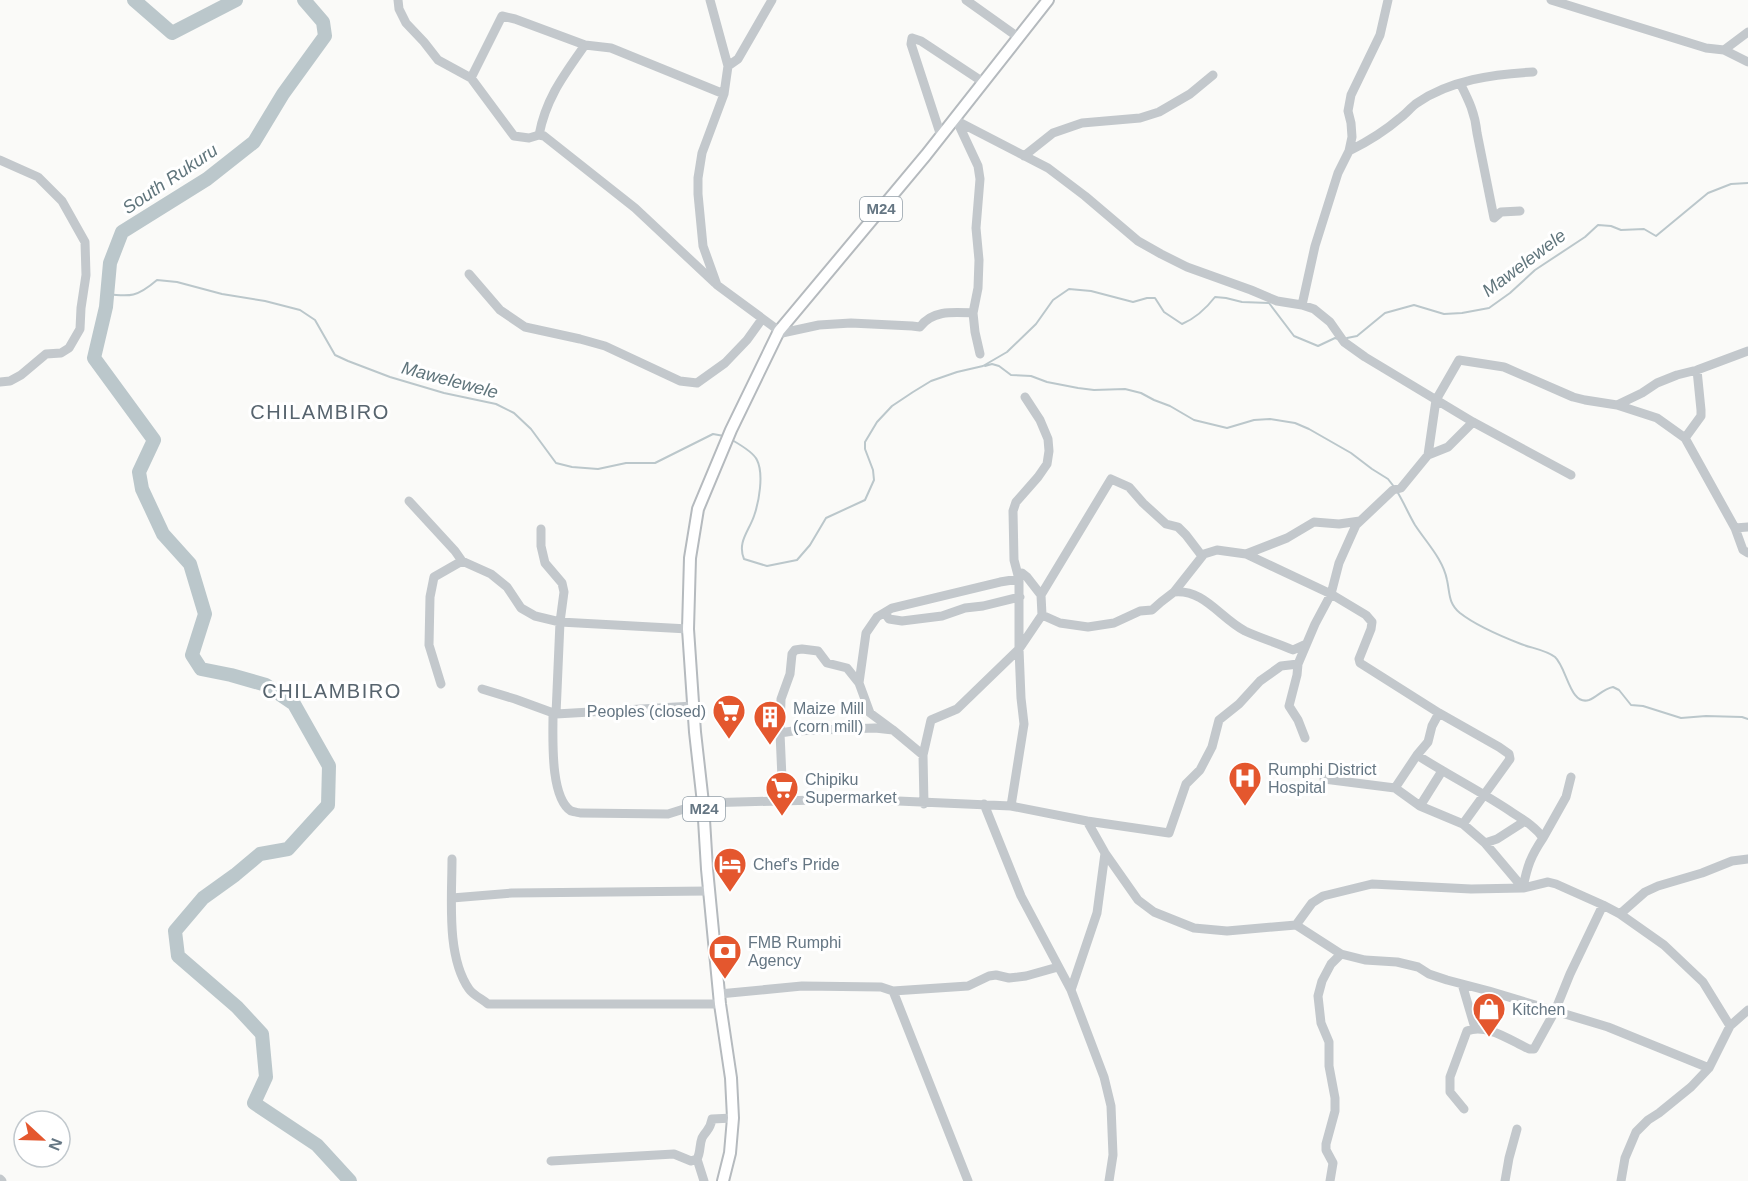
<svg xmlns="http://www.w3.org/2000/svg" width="1748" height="1181" font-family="Helvetica,sans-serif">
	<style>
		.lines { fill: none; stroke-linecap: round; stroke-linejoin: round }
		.stream { stroke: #bbc7cb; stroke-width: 2 }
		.river { stroke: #bbc7cb; stroke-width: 14 }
		.major-casing { stroke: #b5babe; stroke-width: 14 }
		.minor { stroke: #c3c8cc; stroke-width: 9 }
		.major { stroke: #fff; stroke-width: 10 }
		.labels { text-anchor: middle; stroke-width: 6; stroke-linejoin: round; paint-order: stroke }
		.shield { fill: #fff; stroke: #939fa8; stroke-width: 1.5 }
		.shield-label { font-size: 15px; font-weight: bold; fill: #657683 }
		.poi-label { font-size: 16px; fill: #657683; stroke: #fff; text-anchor: start }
		.water-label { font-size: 18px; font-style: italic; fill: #60757c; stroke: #fff }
		.quarter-label { font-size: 20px; letter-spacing: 1.5px; fill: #57646e; stroke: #fff }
	</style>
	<rect width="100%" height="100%" fill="#fafaf8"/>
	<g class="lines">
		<!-- stream -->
		<path class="stream" d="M106 294C131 297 137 297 157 280L177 282 222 294 265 301 300 310 315 320 335 355 348 361 390 377 444 393 496 404 514 413 531 429 556 463 572 467 598 469 626 463H655L713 434 724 436
			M1347 338 1357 336 1385 313 1414 305 1444 314 1462 313 1489 308 1510 293 1535 270 1585 237 1598 225 1611 226 1621 230 1644 229 1656 236 1708 193 1731 184 1748 183
			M985 366 992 364 999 366 1011 375 1031 376 1047 382 1078 388 1094 390 1125 389 1141 393 1154 400 1170 406 1194 420 1227 428 1254 420 1270 419 1295 423 1309 429 1351 453 1372 469 1388 479 1395 488
			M732 440C739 444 754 453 757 460 764 474 759 502 754 516 749 531 737 542 744 559L767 566 797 560 810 545 826 518 865 500 874 480 873 470 865 449V442L877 422 892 406 913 392 931 381 957 372 983 366 1007 352 1036 324 1053 300 1069 289 1091 291 1133 302 1147 298H1155L1164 312 1182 324C1196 318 1205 310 1215 297L1226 298 1242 302 1269 303 1294 336 1318 346 1335 338 1338 339
			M1398 493C1404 503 1409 515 1415 525 1426 542 1443 559 1447 580 1450 593 1448 603 1460 613 1474 624 1503 637 1521 644 1531 648 1546 650 1555 657 1567 668 1570 706 1589 700 1597 697 1603 689 1613 687L1619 690 1631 705 1643 706 1681 718 1706 716 1742 717 1748 719"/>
		<!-- river -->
		<path class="river" d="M134 0 172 33 236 0
			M304 0 323 22 325 36 283 94 254 142 207 179 122 232 110 263 106 307 94 358 154 440 139 472 142 489 163 534 190 564 205 614 192 655 201 669 231 675 266 685 294 704 329 766 328 805 288 849 260 854 235 875 203 898 175 931 178 956 237 1007 262 1034 266 1077 254 1103 317 1145 350 1181"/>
		<!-- major casing -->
		<g class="major-casing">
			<path id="major" d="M723 1181 730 1153 733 1118 731 1078 720 1004 707 869 703 803 695 732 688 629 690 558 698 509 731 430 779 331 926 155 1048 0"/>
		</g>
		<!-- minor -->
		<path class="minor" d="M398 0 399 9 406 23 424 42 438 60 471 78 514 136 529 138 539 135 544 136 635 208 715 283
			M710 0 728 66 724 94 702 153 698 178V194L703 246 717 285 782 333 819 325 851 323 912 326 920 327C932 310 953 312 973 313
			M966 0 1018 37
			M1551 0 1706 48 1724 50 1748 62
			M1724 50 1748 32
			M728 66 738 59 772 0
			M471 78 502 16 515 19 585 45 611 48 724 94
			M1460 83C1469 101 1475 113 1477 133L1494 218 1501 212 1520 211
			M955 118 957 121 1048 168 1085 196 1138 241 1161 254 1187 267 1251 290 1277 301 1302 305 1314 309 1330 322 1344 342 1365 357 1473 422 1571 475
			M957 121 978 166 980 179 976 228 979 260 978 288 973 313 975 332 980 354
			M539 135C546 98 564 75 585 45
			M941 136 911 44 912 38 921 41 983 82
			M1349 151C1367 142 1385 131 1400 118 1406 114 1411 107 1417 103 1450 80 1494 74 1533 72
			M1024 156 1053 133 1082 123 1140 118 1159 112 1190 94 1213 75
			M0 160 38 177 62 201 85 242 86 275 81 308 80 329 69 348 61 353 46 354 21 375 10 381 0 382
			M469 274 500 310 525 327 580 339 605 346 680 381 697 383 725 363 747 340 762 319
			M1302 305 1315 246 1338 173 1349 151 1352 137 1351 123 1348 111 1351 95 1380 35 1388 0
			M1617 405 1657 418 1685 438 1735 528 1743 550 1748 553
			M1685 438 1701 416V410L1697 370
			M1428 455 1436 400 1459 360 1504 367 1573 397 1585 400 1617 405 1642 393 1657 383 1677 375 1697 370 1748 351
			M409 501 455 551 462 561 491 574 507 587 521 608 535 616 560 622 688 629
			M1735 528 1748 527
			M541 529V546L545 563 562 583 564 592 560 622 556 714 553 716C553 739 550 797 571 811 572 811 579 813 580 813L668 814 703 803 853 799 1011 806 1087 821 1105 853 1138 900 1154 912 1194 928 1227 931 1296 925 1312 903 1323 896 1372 884 1471 889 1523 888 1548 882 1556 884 1603 905 1620 914 1664 945 1703 982 1730 1026 1709 1068 1691 1087 1659 1113 1648 1120 1636 1132 1625 1158 1621 1181
			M1246 554 1331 594 1366 615 1372 622 1371 629 1359 659 1360 663 1439 713 1499 747 1509 754 1510 759 1463 824
			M1174 592C1204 589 1220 618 1245 631 1260 638 1277 643 1293 650L1306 644
			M885 613 889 619 902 621 942 616 965 608 983 606 1020 597
			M1042 615 1041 595 1111 479 1129 487 1143 503 1166 524 1178 527 1186 535 1202 556
			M441 684 429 645 430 597 434 577 462 561
			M482 689 515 699 556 714 693 706
			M893 730 870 713 859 683 866 633 877 617 892 608 1000 582 1019 579 1022 573 1027 577 1041 595
			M780 733 781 699 790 674 792 654 795 650 802 649 818 651 827 663 847 668 859 683
			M1305 738 1298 720 1289 706 1297 675 1298 664 1315 624 1331 594 1339 563 1356 525 1393 490 1401 488 1428 455 1448 447 1473 422
			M1417 755 1428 742 1432 726 1439 713
			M1324 779 1395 788 1417 755C1448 775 1480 791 1510 811 1522 819 1535 826 1543 838 1531 856 1527 866 1523 888
			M1395 788 1420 806 1463 824 1485 843 1523 888
			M783 801 780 733 793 731 875 728 893 730 923 755
			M924 804 923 755 931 720 957 709 1019 649 1042 615 1060 623 1088 627 1114 623 1140 611 1152 610 1161 602 1174 592 1204 554 1217 550 1246 554 1287 538 1314 522 1339 524 1360 521
			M984 804 1021 896 1071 990
			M1011 806 1024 724 1021 698 1019 649V579L1014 560 1013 511 1016 502 1038 477 1047 464 1049 451 1048 439 1040 420 1025 397
			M1420 806 1442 771
			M1087 821 1169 833 1186 784 1200 770 1212 747 1219 720 1239 704 1260 681 1281 666 1298 664
			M1543 838 1566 797 1571 777
			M1485 843 1497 839 1525 821
			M1105 853 1097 913 1071 990 1104 1077 1111 1106 1113 1155 1109 1181
			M452 859C452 898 446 956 469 989 473 995 482 999 488 1004H720
			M452 898 512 893 709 891
			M1620 914 1645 892 1658 886 1702 873 1732 861 1748 859
			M1296 925 1341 954 1365 960 1397 962 1418 967 1429 974 1447 980 1489 991 1608 1027 1709 1068
			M1462 984 1475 1028
			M893 991 968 986 989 976 996 975 1009 978 1026 976 1058 967
			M719 994 802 986 881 987 893 991 968 1181
			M1730 1026 1748 1010
			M1464 1109 1450 1092V1077L1467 1031C1487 1023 1511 1041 1529 1049H1534L1555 1011 1570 974 1603 905
			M697 1159 704 1181
			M551 1161 674 1154 691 1161 697 1159C701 1152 699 1146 702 1138 706 1130 710 1131 712 1119L733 1118
			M0 1179 2 1181
			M1330 1181 1333 1163 1326 1150V1144L1335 1111V1098L1329 1066V1042L1321 1023 1318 996 1322 981 1331 964 1341 954
			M1505 1181 1509 1158 1517 1129"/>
		<!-- major -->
		<use href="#major" class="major"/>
	</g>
	<!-- icons -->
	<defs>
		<g id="supermarket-pin" transform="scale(1.725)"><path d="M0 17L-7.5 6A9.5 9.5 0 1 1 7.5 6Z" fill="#e4572e" stroke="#fff"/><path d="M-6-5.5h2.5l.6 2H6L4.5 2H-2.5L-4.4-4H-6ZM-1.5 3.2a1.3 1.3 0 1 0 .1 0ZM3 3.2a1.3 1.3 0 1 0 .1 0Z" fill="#fff"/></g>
		<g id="building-pin" transform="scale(1.725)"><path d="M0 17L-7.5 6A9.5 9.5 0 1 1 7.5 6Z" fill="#e4572e" stroke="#fff"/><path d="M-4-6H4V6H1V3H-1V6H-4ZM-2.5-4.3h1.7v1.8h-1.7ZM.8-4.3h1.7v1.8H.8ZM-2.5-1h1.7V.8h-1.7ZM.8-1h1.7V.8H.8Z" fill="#fff"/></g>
		<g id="hospital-pin" transform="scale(1.725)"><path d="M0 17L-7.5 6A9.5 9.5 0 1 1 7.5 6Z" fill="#e4572e" stroke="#fff"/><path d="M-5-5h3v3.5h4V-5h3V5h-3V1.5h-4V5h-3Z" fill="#fff"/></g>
		<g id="hotel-pin" transform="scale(1.725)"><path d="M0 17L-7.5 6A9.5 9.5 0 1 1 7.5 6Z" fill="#e4572e" stroke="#fff"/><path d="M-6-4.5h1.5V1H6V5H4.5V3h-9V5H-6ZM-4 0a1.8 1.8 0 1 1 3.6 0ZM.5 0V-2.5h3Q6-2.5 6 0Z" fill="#fff"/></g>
		<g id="bank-pin" transform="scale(1.725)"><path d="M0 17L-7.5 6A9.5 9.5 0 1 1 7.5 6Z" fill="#e4572e" stroke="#fff"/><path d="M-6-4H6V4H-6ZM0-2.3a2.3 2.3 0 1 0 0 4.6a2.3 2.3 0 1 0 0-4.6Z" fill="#fff"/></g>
		<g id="shop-pin" transform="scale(1.725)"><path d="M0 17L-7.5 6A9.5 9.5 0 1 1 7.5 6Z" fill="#e4572e" stroke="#fff"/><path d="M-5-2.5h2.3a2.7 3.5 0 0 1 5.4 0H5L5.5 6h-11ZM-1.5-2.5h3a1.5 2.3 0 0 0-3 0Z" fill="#fff"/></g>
	</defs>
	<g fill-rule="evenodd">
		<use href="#supermarket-pin" x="729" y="711"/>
		<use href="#building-pin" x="770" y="717"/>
		<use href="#hospital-pin" x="1245" y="778"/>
		<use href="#supermarket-pin" x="782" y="788"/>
		<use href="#hotel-pin" x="730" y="864"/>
		<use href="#bank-pin" x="725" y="951"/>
		<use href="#shop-pin" x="1489" y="1009"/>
	</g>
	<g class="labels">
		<!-- shield labels -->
		<g class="shield">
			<rect x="860" y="197" width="42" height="24" rx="4.5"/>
			<rect x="683" y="797" width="42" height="24" rx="4.5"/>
		</g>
		<g class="shield-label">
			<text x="881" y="214">M24</text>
			<text x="704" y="814">M24</text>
		</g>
		<!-- poi labels -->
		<g class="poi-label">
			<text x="793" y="714">Maize Mill<tspan x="793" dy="18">(corn mill)</tspan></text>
			<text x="706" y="717" text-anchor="end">Peoples (closed)</text>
			<text x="1268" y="775">Rumphi District<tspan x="1268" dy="18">Hospital</tspan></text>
			<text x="805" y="785">Chipiku<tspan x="805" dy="18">Supermarket</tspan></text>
			<text x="753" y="870">Chef's Pride</text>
			<text x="748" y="948">FMB Rumphi<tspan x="748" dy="18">Agency</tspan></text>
			<text x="1512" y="1015">Kitchen</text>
		</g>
		<!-- water labels -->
		<g class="water-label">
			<text transform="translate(170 179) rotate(-34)" y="6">South Rukuru</text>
			<text transform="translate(1524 263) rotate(-37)" y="6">Mawelewele</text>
			<text transform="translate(450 380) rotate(15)" y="6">Mawelewele</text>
		</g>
		<!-- quarter labels -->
		<g class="quarter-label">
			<text x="320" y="419">CHILAMBIRO</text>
			<text x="332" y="698">CHILAMBIRO</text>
		</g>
	</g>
	<!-- north arrow -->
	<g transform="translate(42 1139) rotate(112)"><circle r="28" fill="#ffffff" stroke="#c1c8cd" stroke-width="1.5"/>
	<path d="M0-4.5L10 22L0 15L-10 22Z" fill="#e4572e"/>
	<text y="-9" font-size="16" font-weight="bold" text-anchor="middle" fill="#657683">N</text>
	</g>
</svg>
